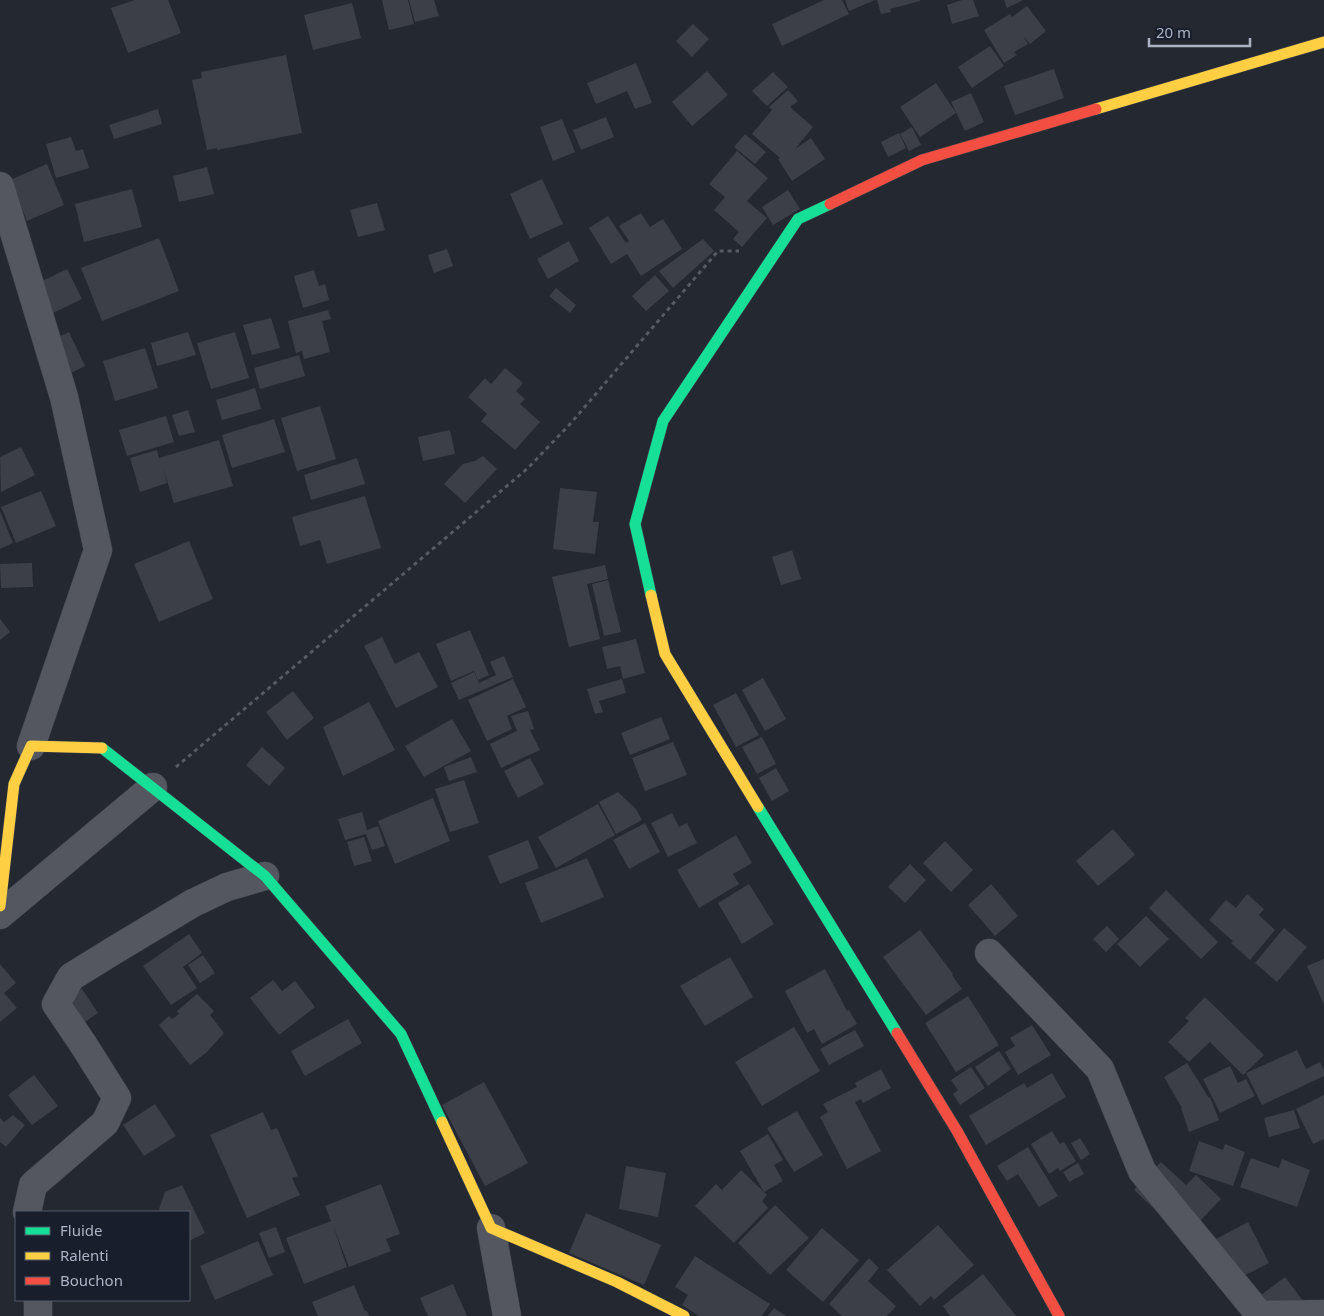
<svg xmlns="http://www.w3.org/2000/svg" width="1324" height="1316" font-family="'Noto Sans',sans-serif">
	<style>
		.building { fill: #3c3f48 }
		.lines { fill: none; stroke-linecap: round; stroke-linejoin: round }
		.street-casing { stroke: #40434a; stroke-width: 29 }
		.fast-casing { stroke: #40434a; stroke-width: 12 }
		.slow-casing { stroke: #40434a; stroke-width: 12 }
		.jam-casing { stroke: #40434a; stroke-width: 12 }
		.path { stroke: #565b63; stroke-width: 3; stroke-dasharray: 4 4; stroke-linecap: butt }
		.street { stroke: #545760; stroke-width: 28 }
		.fast { stroke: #16e098; stroke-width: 11 }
		.slow { stroke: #ffcf43; stroke-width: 11 }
		.jam { stroke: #f24e42; stroke-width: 11 }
	</style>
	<rect width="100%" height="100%" fill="#242831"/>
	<!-- building -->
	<path class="building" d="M135 0H168L181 33 128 53 111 8Z
		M382 0H408L414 24 389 30Z
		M409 0H434L439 16 415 22Z
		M824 0H842L849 14 782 46 772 24Z
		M845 0H875L849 11Z
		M877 0H920V1L890 9 891 12 881 14Z
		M962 0H973L979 16 952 24 947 5Z
		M1004 0H1023L1007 8Z
		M352 3 361 38 313 50 304 15Z
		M1027 6 1046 31 1030 44 1023 36 1028 44 1014 52 1017 55 1004 63 984 30 1010 14 1012 17Z
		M693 24 709 39 692 57 676 41Z
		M990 46 1004 66 972 88 958 67Z
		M286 55 302 133 217 150V148L207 150 192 80 202 78 201 72Z
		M636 63 652 103 635 109 627 91 596 104 587 83Z
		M1054 69 1064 98 1015 115 1004 86Z
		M707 71 728 95 692 126 672 102Z
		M773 72 788 87 767 106 752 91Z
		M936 83 956 113 920 137 900 107Z
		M788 90 798 101 790 107 813 127 795 149 811 138 825 159 792 181 778 159 780 158 752 134 772 110 769 107Z
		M971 93 984 122 965 131 951 102Z
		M158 109 162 124 114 139 109 125Z
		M606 117 614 137 581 150 573 130Z
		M562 119 575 152 553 161 540 127Z
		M912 127 921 145 909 151 900 134Z
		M899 133 906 148 888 157 881 142Z
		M745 134 766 152 755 164 734 147Z
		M71 137 76 151 83 149 89 168 56 178 46 144Z
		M737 151 768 178 747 201 767 218 742 247 733 239 739 232 714 210 725 197 709 184Z
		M47 164 64 205 27 221 10 180Z
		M207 167 214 194 179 202 173 176Z
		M542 179 563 224 530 239 510 194Z
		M132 189 142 227 84 242 75 204Z
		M788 190 800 209 773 225 762 207Z
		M377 203 385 230 358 237 350 210Z
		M641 213 650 227 663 219 682 249 641 276 627 254 611 264 589 228 608 216 626 243 629 241 619 226Z
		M159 238 179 291 102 321 81 268Z
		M703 239 714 251 673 288 659 271Z
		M569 241 579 261 548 279 537 259Z
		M447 249 453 266 434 273 428 255Z
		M67 269 82 299 51 314 36 284Z
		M314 270 319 286 325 284 329 300 303 308 294 276Z
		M655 275 669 291 646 311 632 296Z
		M556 288 576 305 570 313 549 296Z
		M328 310 331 319 322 321 330 352 304 359 302 351 296 353 288 321Z
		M271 318 280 348 252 355 243 325Z
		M69 332 85 366 69 374 52 340Z
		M188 332 196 355 157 366 151 343Z
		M235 332 249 378 211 389 197 343Z
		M145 348 158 388 115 401 103 361Z
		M299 355 305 376 260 389 254 368Z
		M505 368 523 383 516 391 525 399 520 404 540 422 515 450 481 421 487 414 468 397 485 378 491 384Z
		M255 388 261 409 222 420 216 400Z
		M320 406 336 459 297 471 281 418Z
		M188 410 195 432 179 436 172 415Z
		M166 416 174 442 127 456 119 430Z
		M274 419 285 452 232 468 222 435Z
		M450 430 455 454 423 461 418 437Z
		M219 440 233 486 174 503 163 468 167 483 140 492 130 458 157 450 159 458Z
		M21 447 35 475 1 492 0 457Z
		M483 456 497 469 465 503 444 484 463 464 475 461Z
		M357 458 365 484 311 500 304 475Z
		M560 488 597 492 593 522H599L595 554 553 549Z
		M41 491 56 526 16 543 1 507Z
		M365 496 381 548 327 564 320 540 300 546 292 517Z
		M0 511 13 543 0 549Z
		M189 541 213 599 159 622 134 564Z
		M792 550 801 579 781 585 772 557Z
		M32 563 33 587 1 588 0 564Z
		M605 565 608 579 587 584 600 639 569 647 552 577Z
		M608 580 621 632 604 636 592 584Z
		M0 619 10 632 0 640Z
		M470 630 489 675 478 680 474 671 451 681 436 644Z
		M382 637 395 664 419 652 438 687 396 708 364 646Z
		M636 639 645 673 623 679 620 666 607 669 602 647Z
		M504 656 513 677 459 700 451 683 474 672 479 683 496 675 490 662Z
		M763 678 786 719 765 731 742 690Z
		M513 679 526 707 507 716 512 729 487 741 468 700Z
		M622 679 626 693 599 701 603 712 595 714 587 689Z
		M293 691 314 718 287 740 266 712Z
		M736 693 759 735 736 747 713 705Z
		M369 702 395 750 343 776 323 727Z
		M528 711 534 729 530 730 540 750 501 768 490 744 517 731 511 716Z
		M661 717 670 739 630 755 621 733Z
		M452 719 471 751 424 777 405 746Z
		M762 737 776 764 757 774 742 747Z
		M673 742 687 775 645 791 632 758Z
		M262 747 285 768 269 786 246 765Z
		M471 757 477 772 449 781 444 767Z
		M530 758 544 784 518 798 504 771Z
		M776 768 789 791 772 801 759 778Z
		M464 780 479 823 450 832 435 789Z
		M618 792 636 809 642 820 616 834 599 802Z
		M433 798 450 841 395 864 378 821Z
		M598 804 615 835 556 868 538 837Z
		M362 812 367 830 378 826 385 846 372 850 366 834 345 840 338 819Z
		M672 813 679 827 687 823 697 843 668 857 651 823Z
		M645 823 660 852 629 869 613 840Z
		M1113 829 1135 855 1098 886 1076 861Z
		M736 835 752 863 733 874 739 884 699 908 677 870Z
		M364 837 372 861 354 866 347 842Z
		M528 840 539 868 500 884 488 856Z
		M945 841 973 870 951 892 923 863Z
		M587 858 604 897 541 923 525 883Z
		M910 864 926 880 905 903 888 887Z
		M749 884 774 924 742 944 718 903Z
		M991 884 1018 916 995 936 968 905Z
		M1166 890 1218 942 1201 959 1149 908Z
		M1247 894 1264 909 1259 915 1275 930 1250 960 1231 943 1233 941 1209 920 1226 900 1236 908Z
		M1146 916 1169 939 1140 967 1117 944Z
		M1107 926 1119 939 1106 952 1093 939Z
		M1284 928 1307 947 1277 982 1255 963Z
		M920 930 953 974 952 975 962 989 926 1015 883 957Z
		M189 934 202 953 183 967 197 988 171 1005 143 966Z
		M203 955 215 973 200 983 188 965Z
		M730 957 753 997 705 1026 680 986Z
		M1324 959V1005L1307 966Z
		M0 964 16 983 4 993 17 1008 0 1022Z
		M825 969 847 1011 849 1010 857 1024 822 1044 814 1029 807 1033 785 991Z
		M273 980 282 991 295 981 315 1007 279 1035 250 998Z
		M82 989 98 1013 74 1029 58 1005Z
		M197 994 214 1011 210 1015 224 1033 207 1052 190 1065 159 1025 169 1016 172 1019 179 1014 177 1011Z
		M968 996 999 1045 956 1072 925 1023Z
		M1205 997 1264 1055 1243 1075 1210 1042 1189 1062 1168 1042 1189 1021 1185 1018Z
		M348 1019 362 1043 305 1076 291 1051Z
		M1032 1025 1051 1055 1018 1075 1005 1052 1015 1046 1010 1038Z
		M794 1027 820 1071 762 1106 735 1062Z
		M855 1030 864 1046 829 1065 820 1049Z
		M1297 1050 1306 1069 1320 1062 1324 1070V1076L1262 1105 1246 1073Z
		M999 1051 1011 1069 988 1086 975 1067Z
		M1187 1063 1209 1098 1210 1097 1219 1120 1189 1132 1181 1108H1182L1164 1077Z
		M1230 1066 1238 1083 1246 1079 1255 1096 1220 1113 1203 1079Z
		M971 1067 985 1088 960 1105 953 1094 958 1090 951 1080Z
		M881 1069 891 1088 863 1103 861 1099 855 1102 881 1151 847 1169 820 1117 828 1112 823 1104 857 1087 855 1083Z
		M1052 1073 1066 1097 986 1145 969 1116 1024 1083 1027 1088Z
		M34 1075 58 1106 32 1125 8 1095Z
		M484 1082 528 1163 485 1186 442 1105Z
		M1324 1095V1139L1313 1144 1296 1109Z
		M155 1104 176 1136 144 1156 123 1125Z
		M1294 1110 1300 1128 1269 1137 1264 1118Z
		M797 1111 823 1155 794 1172 767 1128Z
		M263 1112 271 1130 277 1128 298 1176 292 1178 300 1195 247 1218 210 1135Z
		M13 1115 25 1125 6 1147 0 1142V1118L4 1122Z
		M1052 1131 1060 1144 1064 1142 1076 1161 1060 1171 1058 1168 1049 1174 1031 1144Z
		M768 1134 783 1160 774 1165 783 1181 764 1192 740 1151Z
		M1080 1138 1090 1154 1081 1160 1071 1143Z
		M1199 1141 1223 1150 1225 1144 1245 1152 1233 1186 1189 1171Z
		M1028 1147 1058 1196 1039 1207 1018 1174 1007 1181 997 1166Z
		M1251 1158 1279 1168 1282 1159 1310 1170 1297 1207 1240 1187Z
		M1161 1162 1186 1185 1196 1175 1221 1199 1196 1225 1179 1232 1134 1190Z
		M1078 1163 1084 1174 1069 1182 1063 1172Z
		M626 1166 666 1173 658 1217 619 1209Z
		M741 1170 767 1195 762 1201 768 1208 734 1243 695 1206 716 1184 722 1190Z
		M381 1184 400 1234 386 1239 391 1251 349 1267 333 1225 347 1267 304 1284 286 1238 331 1221 325 1206Z
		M182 1185 205 1233 189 1241V1212H160L159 1209 165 1192Z
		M775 1205 809 1238 770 1275 738 1243Z
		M586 1213 661 1245 644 1285 569 1253Z
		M1248 1222 1269 1263 1222 1287 1201 1247Z
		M938 1225 974 1265 934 1300 931 1296 920 1306 887 1270Z
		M276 1227 285 1252 269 1258 259 1233Z
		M822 1228 859 1260 823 1302 786 1270Z
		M258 1241 273 1275 215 1300 200 1266Z
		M695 1256 770 1304 762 1316H699L682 1305 688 1295 675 1287Z
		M869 1258 879 1268 868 1281 896 1306 887 1316H842L829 1304Z
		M983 1274 1016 1316H950L943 1306Z
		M1285 1277 1309 1309 1245 1307Z
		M453 1284 467 1316H428L420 1298Z
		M354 1285 365 1311 366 1310 369 1316H318L312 1302Z
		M774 1308 786 1316H768Z"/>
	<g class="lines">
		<!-- street casing -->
		<g class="street-casing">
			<path id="street" d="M0 186 64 397 98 550 31 746
				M0 915 153 787
				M989 953 1100 1069 1142 1171 1260 1315 1324 1314
				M27 1212 33 1185 105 1123 117 1098 83 1044 56 1004 71 977 113 951 193 903 227 887 265 876
				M491 1228 507 1316
				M38 1300V1316"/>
		</g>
		<!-- fast casing -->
		<g class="fast-casing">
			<path id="fast" d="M651 595 635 524 663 421 798 219 830 204
				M102 748 265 876 401 1034 442 1122
				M758 807 897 1033"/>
		</g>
		<!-- slow casing -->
		<g class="slow-casing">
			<path id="slow" d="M1096 109 1324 42
				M651 595 665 654 758 807
				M0 906 14 784 31 746 102 748
				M442 1122 491 1228 617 1282 684 1316"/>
		</g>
		<!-- jam casing -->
		<g class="jam-casing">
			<path id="jam" d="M830 204 922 160 1096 109
				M897 1033 957 1131 1059 1316"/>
		</g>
		<!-- path -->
		<path class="path" d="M176 767 528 468 571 423 718 251H739"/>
		<!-- street -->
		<use href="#street" class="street"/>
		<!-- fast -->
		<use href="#fast" class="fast"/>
		<!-- slow -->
		<use href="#slow" class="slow"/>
		<!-- jam -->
		<use href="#jam" class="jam"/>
	</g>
	<!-- legend -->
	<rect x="15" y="1211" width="175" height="90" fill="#181e2b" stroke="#535a68"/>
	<rect x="25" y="1227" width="25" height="8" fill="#16e098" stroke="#535a68"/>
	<text x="60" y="1236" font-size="15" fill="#acb3c4">Fluide</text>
	<rect x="25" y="1252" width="25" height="8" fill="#ffcf43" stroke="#535a68"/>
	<text x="60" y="1261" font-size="15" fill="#acb3c4">Ralenti</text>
	<rect x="25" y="1277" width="25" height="8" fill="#f24e42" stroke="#535a68"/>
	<text x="60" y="1286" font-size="15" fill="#acb3c4">Bouchon</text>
	<!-- scale -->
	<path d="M1149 38v8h101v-8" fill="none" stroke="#acb3c4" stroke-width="2.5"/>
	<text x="1156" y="38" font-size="15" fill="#acb3c4" stroke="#181e2b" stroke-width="4" paint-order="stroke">20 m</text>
</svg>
